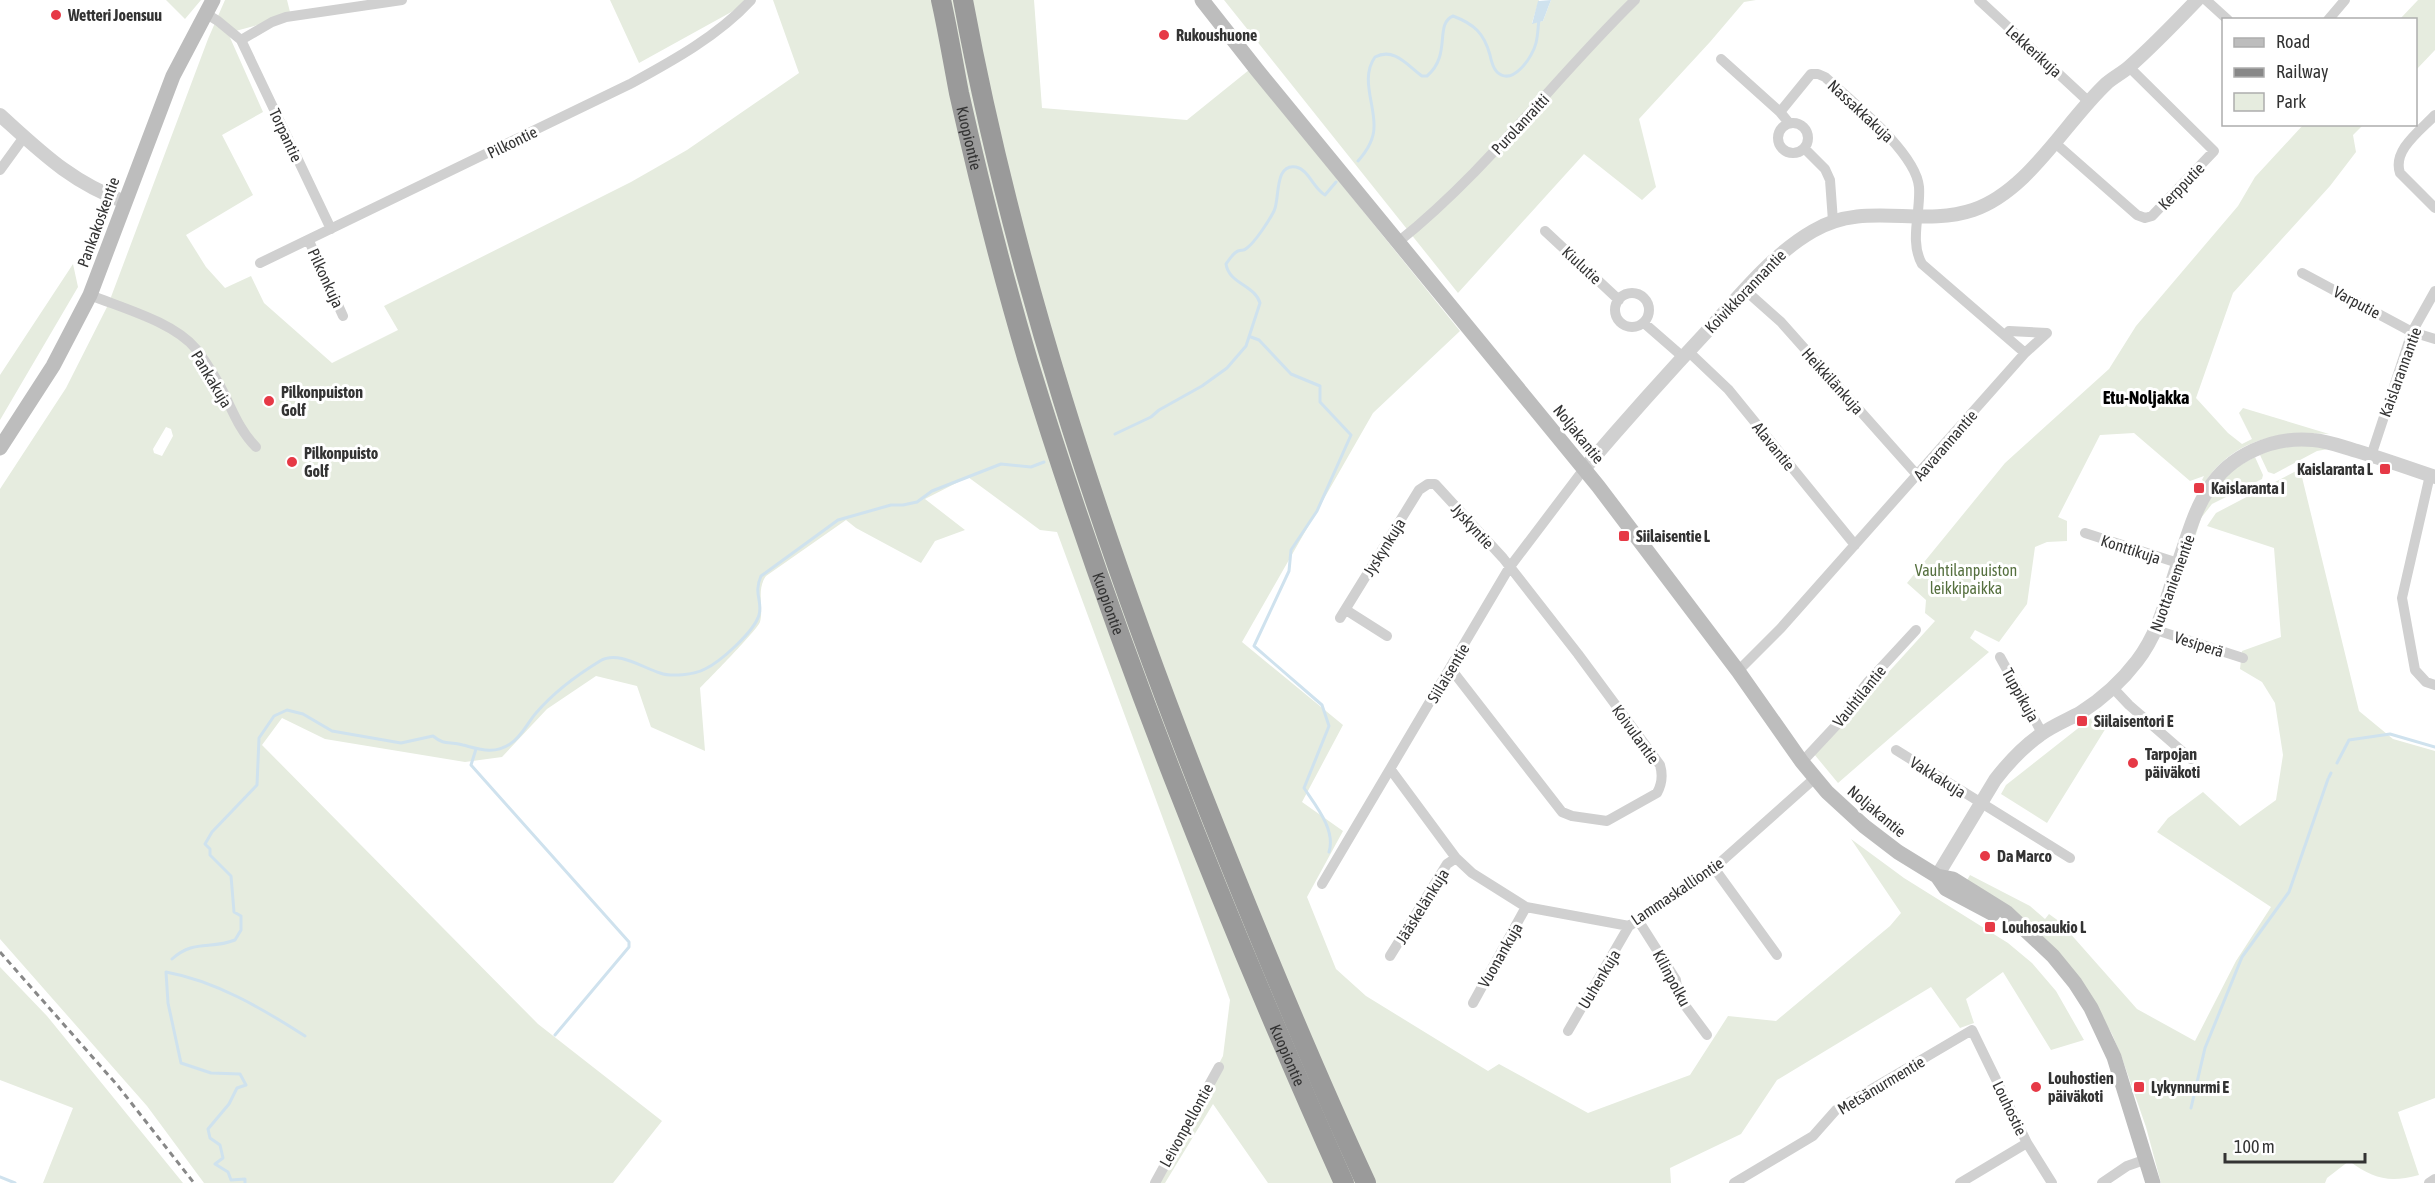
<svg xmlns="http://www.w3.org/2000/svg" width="2435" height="1183" font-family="'Asap Condensed',sans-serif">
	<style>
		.green { fill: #e6ecdf; fill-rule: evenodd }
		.water { fill: #cfe2ee }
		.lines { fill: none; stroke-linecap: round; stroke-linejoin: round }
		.stream { stroke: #cfe2ee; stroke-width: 3 }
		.minor { stroke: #d0d0d0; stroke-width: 10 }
		.tertiary { stroke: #d0d0d0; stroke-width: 14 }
		.secondary { stroke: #bdbdbd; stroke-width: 15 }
		.motorway { stroke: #9a9a9a; stroke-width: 20 }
		.rail { stroke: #888; stroke-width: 3; stroke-dasharray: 6 4.5; stroke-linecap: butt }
		.poi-dot { fill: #e63946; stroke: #fff; stroke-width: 2 }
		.labels { text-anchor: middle; stroke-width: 6; stroke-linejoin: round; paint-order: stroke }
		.poi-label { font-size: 16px; font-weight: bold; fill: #333; stroke: #fff; text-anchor: start }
		.street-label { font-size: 16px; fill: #333; stroke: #fff }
		.park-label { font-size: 16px; fill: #56703f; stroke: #fff }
		.neighbourhood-label { font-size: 18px; font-weight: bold; fill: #000; stroke: #fff }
	</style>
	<rect width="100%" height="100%" fill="#fff"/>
	<!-- green -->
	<path class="green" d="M166 0H201L185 19Z
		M225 0H287L291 16 228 33 263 112 222 135 253 195 186 235 206 267 225 288 251 276 264 303 332 363 398 330 384 306 631 182 687 150 799 73 773 0H1034L1042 108 1187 120 1249 70 1460 331 1373 413 1242 642 1343 725 1302 802 1343 831 1307 897 1336 969 1366 996 1488 1071 1499 1064 1588 1113 1690 1075 1728 1016 1776 1021 1890 926 1901 913 1851 839 1904 878 2008 943 2032 963 2056 991 2084 1040 2051 1050 2003 972 1966 999 1974 1023 1960 1028 1931 987 1777 1080 1741 1134 1670 1168 1671 1183H1268L1213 1104 1165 1183H1155L1223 1056 1230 1000 1057 532 1040 530 968 477 925 499 965 530 935 541 921 563 856 528 846 520 766 576C756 590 764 606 760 622 757 630 710 678 700 688L705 751 651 727 637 686 596 676 547 709 502 757 465 762 325 739 282 718 262 745 538 1024 662 1121 613 1183H204L147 1106 0 939V489L66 388 108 305 208 39ZM166 427 171 429 173 436 162 456 154 453 153 449Z
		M610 0H753L639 63Z
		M1224 0H1539L1532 23 1543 21 1551 0H1756L1744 2 1710 42 1639 119 1656 187 1642 200 1584 154 1458 293Z
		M2418 0H2435V50L2416 70V20L2400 19Z
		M2303 125H2363L2353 135 2356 152 2330 186 2233 293 2196 398 2228 433 2242 444 2252 439 2239 413 2243 408 2329 434C2281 430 2234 439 2205 482L2202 480 2204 476 2190 481 2134 433 2100 435 2058 517 2067 521V541L2047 542 2035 547 2027 604 1999 642 1975 630 1970 638 1989 652 1838 783 1814 754 1935 621 1925 613 1926 600 1907 583 2005 463 2109 369 2136 326 2238 206 2255 177Z
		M73 264 78 287 0 420V375Z
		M2308 443 2328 449 2317 451 2274 474 2268 472 2260 455 2272 449Z
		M2255 457 2263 475 2262 479 2212 504 2201 518 2191 550 2189 551 2200 516 2226 473Z
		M2300 469 2359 711 2393 739 2435 751V1098L2398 1112 2419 1175C2389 1183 2374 1179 2349 1161L2327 1178 2325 1183H2161L2146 1127 2122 1058 2112 1034 2084 987 1966 882 1970 875 2030 906 2045 919 2049 914 2060 922 2137 1009 2195 1041 2236 961 2271 907 2157 832 2168 818 2203 792 2240 826 2276 800 2283 755 2275 703 2262 682 2240 669 2242 651 2281 637 2274 548 2207 526 2216 513Z
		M2100 711 2109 723 2047 823 2001 794 2006 785Z
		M0 967 47 1016 183 1183H43L73 1108 0 1080Z"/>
	<!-- water -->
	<path class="water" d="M1551 0 1543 21 1532 24 1538 1Z"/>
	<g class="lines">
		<!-- stream -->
		<path class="stream" d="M1358 161C1366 152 1374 140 1374 127 1375 104 1360 78 1375 57 1394 47 1407 65 1422 76H1427C1452 55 1434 24 1453 16 1474 24 1484 33 1490 55 1491 60 1493 68 1497 72 1513 87 1533 56 1536 43 1538 35 1538 27 1539 19
			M1251 337 1259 340 1291 374 1320 386V402L1351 435 1317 511 1291 550 1289 571 1254 646 1322 705 1329 726 1304 788C1316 806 1336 830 1329 852
			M1115 434 1151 417 1159 410 1202 386 1227 368 1246 346 1260 303C1255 285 1229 284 1226 264 1229 260 1233 253 1238 251 1243 249 1242 252 1247 248 1255 242 1269 221 1274 211 1280 199 1274 163 1296 167 1308 169 1314 189 1325 195L1336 182
			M476 749 471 765 629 942V947L555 1035
			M2337 763 2349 740 2390 734 2435 747
			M2329 777 2331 773
			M172 959C194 939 210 950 235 940L241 930V916L234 912 231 876 210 855V849L205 844 212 832 257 785 259 738 274 716 287 710 303 714 332 731 401 743 433 736C445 746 449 741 463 745 479 749 494 755 510 744 521 738 528 722 536 713 554 692 577 675 600 661 618 650 643 668 660 673 671 677 694 675 705 669 720 662 754 632 759 615 763 601 753 594 761 576L838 520 891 505H903L917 502 932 491 1001 464 1031 467 1044 462
			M2191 1108 2205 1048 2242 957 2289 892 2328 779
			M0 1177 15 1183
			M245 1183V1179L231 1180 228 1172 215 1164 223 1158 220 1145 210 1138 208 1129 229 1104 237 1088 246 1085 240 1074 211 1073 181 1063 168 1003 166 972C216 981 263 1009 305 1036"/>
		<!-- minor -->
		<path class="minor" d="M1979 0 2089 102
			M2206 0 2228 20
			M205 13 218 21 241 40 331 229
			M2328 20 2345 0
			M241 40 272 22 286 17 402 0
			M1721 59 1780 112
			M2435 115C2421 130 2392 150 2400 173L2435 208
			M1778 138a15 15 0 1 1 30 0a15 15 0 1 1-30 0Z
			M2054 142 2137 215 2145 218 2152 216 2214 151 2129 67
			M1804 148 1825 169 1830 180 1833 221
			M0 170 24 137
			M1545 231 1619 300
			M309 241 343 316
			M1398 242C1487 171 1554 79 1635 0
			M260 263 630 84C672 61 718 36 751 0
			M2302 273 2412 332 2435 339
			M1745 290 1781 322 1918 476
			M1615 310a17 17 0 1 1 34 0a17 17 0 1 1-34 0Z
			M90 295C122 308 174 322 196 349 205 360 212 372 219 384 231 406 238 429 256 447
			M1644 323 1683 357
			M2005 335 2009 331 2047 333
			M1688 351 1728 389 1855 545
			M2025 353 2047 333
			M2371 456 2412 332 2435 291
			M2430 475 2402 598 2415 670 2426 682 2435 685
			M2085 533 2178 563
			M1346 610 1387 636
			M1340 618 1419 490 1428 484H1435L1503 558 1578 654 1660 765C1663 775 1662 784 1657 793L1607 821 1572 816 1562 812 1451 669
			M2156 630 2243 658
			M2000 657 2042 733
			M1738 671 1781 628 2025 353 1922 264C1909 241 1921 212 1919 187 1916 152 1851 101 1825 77L1818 74H1811L1780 112 1789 123
			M2113 688 2129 705 2191 759
			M1896 750 2070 858
			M1802 762 1844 717 1851 703 1867 683 1916 630
			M1391 770 1456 858 1472 873 1526 907 1629 926 1714 868 1815 778
			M1714 868 1777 955
			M1322 884 1509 568 1584 469
			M1638 920 1676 980 1678 996 1707 1035
			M1390 956 1447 864 1456 858
			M1473 1003 1526 907
			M1568 1031 1629 926
			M1155 1183 1219 1067
			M1734 1183 1813 1136 1836 1110 1972 1030 2027 1143 2052 1183
			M1960 1183 2027 1143
			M2102 1183 2127 1166 2147 1159
			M2429 1183 2435 1179"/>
		<!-- tertiary -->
		<path class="tertiary" d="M0 115C42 153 71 182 125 202
			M1584 469C1625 421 1668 373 1711 327 1742 293 1773 254 1813 231 1865 200 1919 228 1973 210 2029 191 2065 122 2107 83 2114 77 2122 73 2129 67 2153 46 2175 23 2197 0
			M1937 876 1995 780C2008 763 2023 747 2040 735 2052 726 2067 720 2080 713 2102 699 2121 682 2137 661 2160 631 2167 596 2179 561 2187 538 2194 511 2208 490 2229 455 2273 436 2313 440 2328 441 2343 447 2357 451 2383 459 2409 468 2435 477"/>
		<!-- secondary -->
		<path class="secondary" d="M1202 0 1257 70 1598 486 1738 671 1802 762 1827 792 1864 826 1898 852 1937 876 1953 879 2006 912 2053 956 2075 983 2091 1008 2114 1057 2153 1183
			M0 448 53 366 90 295 173 76 213 0
			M1937 876 1946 889 1993 914"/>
		<!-- motorway -->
		<g class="motorway">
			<path id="s1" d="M941 0C948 31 953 62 959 93 979 182 1002 273 1028 361 1114 642 1224 915 1344 1183"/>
			<path d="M963 0C1013 270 1100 533 1200 789 1252 921 1306 1053 1366 1183"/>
		</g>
		<!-- rail -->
		<path class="rail" d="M0 952 118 1086 194 1183"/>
	</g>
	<!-- markers -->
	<g class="poi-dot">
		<circle cx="56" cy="15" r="6"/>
		<circle cx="1164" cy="35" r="6"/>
		<circle cx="269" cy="401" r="6"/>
		<circle cx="292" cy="462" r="6"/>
		<rect x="2379" y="463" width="12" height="12" rx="3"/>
		<rect x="2193" y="482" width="12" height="12" rx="3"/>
		<rect x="1618" y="530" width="12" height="12" rx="3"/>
		<rect x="2076" y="715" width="12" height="12" rx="3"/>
		<circle cx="2133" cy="763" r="6"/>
		<circle cx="1985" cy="856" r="6"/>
		<rect x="1984" y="921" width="12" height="12" rx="3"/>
		<circle cx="2036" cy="1087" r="6"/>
		<rect x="2133" y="1081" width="12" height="12" rx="3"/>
	</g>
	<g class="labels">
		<!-- poi labels -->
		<g class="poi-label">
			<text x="68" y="21">Wetteri Joensuu</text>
			<text x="1176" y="41">Rukoushuone</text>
			<text x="281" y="398">Pilkonpuiston<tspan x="281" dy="18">Golf</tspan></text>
			<text x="304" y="459">Pilkonpuisto<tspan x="304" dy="18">Golf</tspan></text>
			<text x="2373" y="475" text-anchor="end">Kaislaranta L</text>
			<text x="2211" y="494">Kaislaranta I</text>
			<text x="1636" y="542">Siilaisentie L</text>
			<text x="2094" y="727">Siilaisentori E</text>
			<text x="2145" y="760">Tarpojan<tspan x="2145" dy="18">päiväkoti</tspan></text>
			<text x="1997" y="862">Da Marco</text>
			<text x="2002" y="933">Louhosaukio L</text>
			<text x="2048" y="1084">Louhostien<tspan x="2048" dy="18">päiväkoti</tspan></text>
			<text x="2151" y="1093">Lykynnurmi E</text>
		</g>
		<!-- street labels -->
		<g class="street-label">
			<text transform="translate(2034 51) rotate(42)" y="6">Lekkerikuja</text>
			<text transform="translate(1861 111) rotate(43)" y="6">Nassakkakuja</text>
			<text transform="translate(1520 124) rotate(-47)" y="6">Purolanraitti</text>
			<text transform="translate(286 135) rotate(65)" y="6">Torpantie</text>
			<text dy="6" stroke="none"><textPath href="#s1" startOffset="141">Kuopiontie</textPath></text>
			<text transform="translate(512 142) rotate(-26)" y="6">Pilkontie</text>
			<text transform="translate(2181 186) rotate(-46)" y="6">Kerpputie</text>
			<text transform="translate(98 222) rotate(-70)" y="6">Pankakoskentie</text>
			<text transform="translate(1582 265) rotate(43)" y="6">Kiulutie</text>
			<text transform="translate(326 278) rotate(65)" y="6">Pilkonkuja</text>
			<text transform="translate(1745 291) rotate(-46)" y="6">Koivikkorannantie</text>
			<text transform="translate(2357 302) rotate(28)" y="6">Varputie</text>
			<text transform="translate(2400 372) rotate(-70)" y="6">Kaislarannantie</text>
			<text transform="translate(212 379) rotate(59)" y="6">Pankakuja</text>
			<text transform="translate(1833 381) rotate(48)" y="6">Heikkilänkuja</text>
			<text transform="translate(1579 434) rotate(51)" y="6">Noljakantie</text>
			<text transform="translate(1945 445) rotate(-49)" y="6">Aavarannantie</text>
			<text transform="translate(1774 446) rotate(51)" y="6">Alavantie</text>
			<text transform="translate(1473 526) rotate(48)" y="6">Jyskyntie</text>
			<text transform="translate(1384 547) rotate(-58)" y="6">Jyskynkuja</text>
			<text transform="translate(2131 549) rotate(18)" y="6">Konttikuja</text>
			<text transform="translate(2172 583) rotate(-70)" y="6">Nuottaniementie</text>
			<text dy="6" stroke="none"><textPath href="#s1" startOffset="627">Kuopiontie</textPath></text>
			<text transform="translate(2199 644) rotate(18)" y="6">Vesiperä</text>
			<text transform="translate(1448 673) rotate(-59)" y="6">Siilaisentie</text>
			<text transform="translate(2021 695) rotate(61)" y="6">Tuppikuja</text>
			<text transform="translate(1859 696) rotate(-51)" y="6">Vauhtilantie</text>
			<text transform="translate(1636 734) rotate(54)" y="6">Koivulantie</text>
			<text transform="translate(1938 777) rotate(32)" y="6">Vakkakuja</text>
			<text transform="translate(1877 811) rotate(40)" y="6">Noljakantie</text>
			<text transform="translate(1677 891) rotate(-34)" y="6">Lammaskalliontie</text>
			<text transform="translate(1422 906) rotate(-58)" y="6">Jääskelänkuja</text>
			<text transform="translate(1500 955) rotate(-60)" y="6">Vuonankuja</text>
			<text transform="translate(1672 978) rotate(62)" y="6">Kilinpolku</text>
			<text transform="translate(1599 979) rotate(-59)" y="6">Uuhenkuja</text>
			<text dy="6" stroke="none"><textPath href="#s1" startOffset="1113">Kuopiontie</textPath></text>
			<text transform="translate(1881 1085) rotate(-31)" y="6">Metsänurmentie</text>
			<text transform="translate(2010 1108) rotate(64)" y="6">Louhostie</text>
			<text transform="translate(1186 1125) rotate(-61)" y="6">Leivonpellontie</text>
		</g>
		<!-- park labels -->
		<g class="park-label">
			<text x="1966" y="576">Vauhtilanpuiston<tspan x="1966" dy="18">leikkipaikka</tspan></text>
		</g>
		<!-- neighbourhood labels -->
		<g class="neighbourhood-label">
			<text x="2146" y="404">Etu-Noljakka</text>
		</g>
	</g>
	<!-- legend -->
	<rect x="2222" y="18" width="195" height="108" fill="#ffffff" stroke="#adadad" stroke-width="1.5"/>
	<rect x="2234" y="38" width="30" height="9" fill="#bdbdbd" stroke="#adadad" stroke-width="1.5"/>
	<text x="2276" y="48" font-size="18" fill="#333333">Road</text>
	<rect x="2234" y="68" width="30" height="9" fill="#888888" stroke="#adadad" stroke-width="1.5"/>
	<text x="2276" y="78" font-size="18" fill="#333333">Railway</text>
	<rect x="2234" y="93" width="30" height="18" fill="#e6ecdf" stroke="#adadad" stroke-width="1.5"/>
	<text x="2276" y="108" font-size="18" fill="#333333">Park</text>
	<!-- scale -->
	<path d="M2225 1153v9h140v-9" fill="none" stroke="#333333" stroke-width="3"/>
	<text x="2234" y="1153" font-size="18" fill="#333333" stroke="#ffffff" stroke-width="4.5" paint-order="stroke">100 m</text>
</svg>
